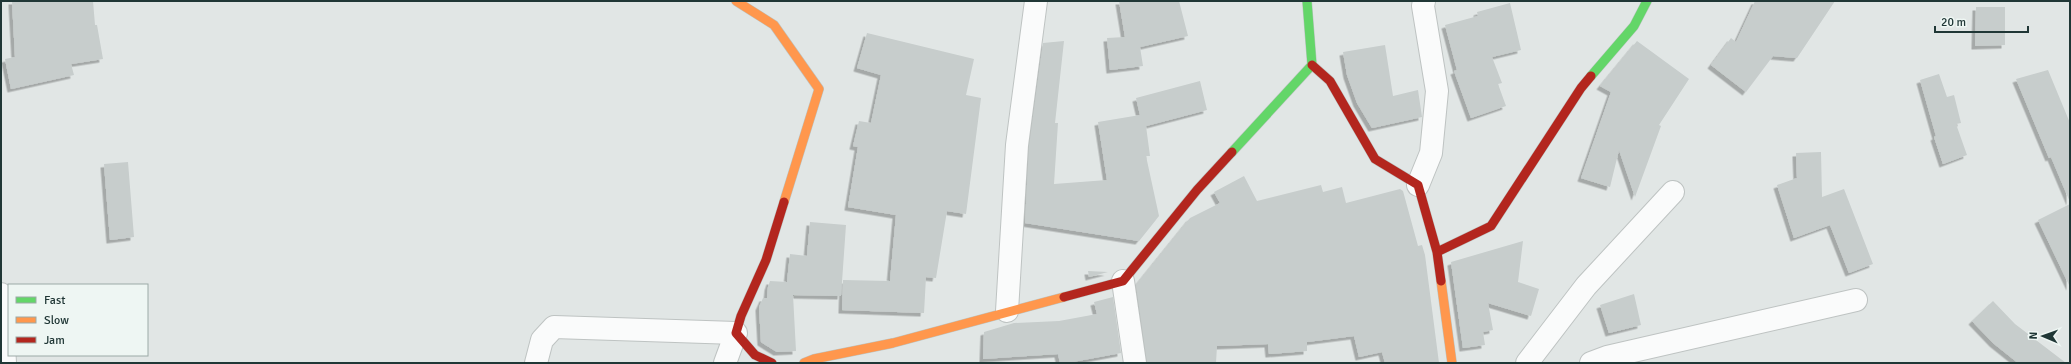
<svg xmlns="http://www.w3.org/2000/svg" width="2071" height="364" font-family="Signika,sans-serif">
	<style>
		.building { fill: #c7cdcc; filter: url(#shadow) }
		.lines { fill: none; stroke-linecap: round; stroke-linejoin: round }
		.street-casing { stroke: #bec3c2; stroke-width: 24 }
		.fast-casing { stroke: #bcc4c2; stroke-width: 10 }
		.slow-casing { stroke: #bcc4c2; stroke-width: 10 }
		.jam-casing { stroke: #bcc4c2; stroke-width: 10 }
		.street { stroke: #fafbfb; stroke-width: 22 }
		.fast { stroke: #63d668; stroke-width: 9 }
		.slow { stroke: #ff974d; stroke-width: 9 }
		.jam { stroke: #b3261e; stroke-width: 9 }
	</style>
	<defs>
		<filter id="shadow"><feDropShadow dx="-3.5" dy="3.5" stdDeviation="0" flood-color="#0004"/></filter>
	</defs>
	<rect width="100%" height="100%" fill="#e1e6e5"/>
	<!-- building -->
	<path class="building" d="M12 1H93L95 25H97L103 59 71 64 74 75 11 89 5 59 15 57Z
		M1119 1H1179L1188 36 1140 47 1143 66 1110 70 1107 38 1125 37Z
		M1755 1H1835L1797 58 1773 56 1746 92 1711 65 1731 38 1736 42Z
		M1510 3 1521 50 1492 57 1502 83 1498 84 1506 106 1471 118 1454 71 1457 70 1445 25 1478 16 1477 12Z
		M1976 7H2005V45L1975 46Z
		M867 33 974 59 966 95 981 98 966 214 947 211 936 278 926 277 924 313 842 310 843 280 890 281 896 215 848 207 858 147 853 146 859 121 871 123 881 75 857 68Z
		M1064 41 1055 123H1058L1054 184 1107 180 1098 122 1140 115 1136 98 1200 81 1207 110 1146 126 1150 156H1146L1159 216 1139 241 1025 223 1029 146 1043 43Z
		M1637 41 1689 79 1659 125 1661 126 1635 197 1619 150 1610 187 1581 178 1611 92 1600 86Z
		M1385 45 1393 96 1418 90 1422 117 1372 128 1357 103 1347 75 1343 52Z
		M2048 70 2070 123V202L2051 157 2049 158 2016 79Z
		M1939 74 1947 97 1954 95 1961 123 1956 124 1967 155 1943 164 1934 137 1936 136 1920 80Z
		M1821 152 1822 197 1844 189 1873 264 1849 273 1830 225 1794 238 1777 185 1797 178 1796 153Z
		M128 162 134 237 110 240 104 164Z
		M1244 176 1257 201 1321 185 1323 192 1342 187 1346 203 1400 189 1403 191 1418 246 1422 245 1425 255 1439 363H1385L1382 352 1359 357 1354 336 1307 342V351L1269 354 1268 344 1217 346 1216 363H1147L1136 285 1190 218 1220 203 1214 192Z
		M2070 204V287L2038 220Z
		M810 222 846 225 841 296 793 295 796 351 777 352 761 342 759 307 763 298H767L768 287 770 281 787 282 790 254 807 256Z
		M1523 241 1518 282 1539 289 1531 316 1488 303 1493 330 1483 332 1485 345 1463 348 1451 262Z
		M1088 271 1108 272 1089 277Z
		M1634 294 1641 325 1609 333 1600 305Z
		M1113 297 1121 353 1067 363H1060L1058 354 983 359 984 332 1014 323 1059 321 1097 314 1094 302Z
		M1993 301 2015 324 2066 363H2018L1993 343 1972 321Z"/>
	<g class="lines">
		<!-- street casing -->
		<g class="street-casing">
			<path id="street" d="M1418 185 1431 153 1437 91 1423 6 1424 1
				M1123 281 1135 363
				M1 294 5 363
				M1007 311 1017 145 1036 1
				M536 363 542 340 554 327 736 333 725 363
				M1527 363 1586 286 1673 192
				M1591 363 1607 357 1856 300"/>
		</g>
		<!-- fast casing -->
		<g class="fast-casing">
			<path id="fast" d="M1591 76 1634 26 1647 1
				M1232 152 1312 65 1307 1"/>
		</g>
		<!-- slow casing -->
		<g class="slow-casing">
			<path id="slow" d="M736 1 774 25 819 89 784 202
				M1441 281 1452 363
				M804 363 814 359 893 343 1064 297"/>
		</g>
		<!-- jam casing -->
		<g class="jam-casing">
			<path id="jam" d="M1312 65 1330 81 1375 159 1418 185 1437 252 1441 281
				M1437 252 1491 226 1581 88 1591 76
				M1064 297 1123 281 1197 190 1232 152
				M772 363 755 355 736 333 741 316 766 260 784 202"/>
		</g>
		<!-- street -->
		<use href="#street" class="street"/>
		<!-- fast -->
		<use href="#fast" class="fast"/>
		<!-- slow -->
		<use href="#slow" class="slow"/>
		<!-- jam -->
		<use href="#jam" class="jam"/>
	</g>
	<!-- border -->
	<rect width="2071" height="364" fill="none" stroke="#203736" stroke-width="4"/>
	<!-- legend -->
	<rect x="8" y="284" width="140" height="72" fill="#eef6f3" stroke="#9caaa7"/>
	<rect x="16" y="297" width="20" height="6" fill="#63d668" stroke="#9caaa7"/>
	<text x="44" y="304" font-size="12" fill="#203736">Fast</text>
	<rect x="16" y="317" width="20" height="6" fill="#ff974d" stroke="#9caaa7"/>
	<text x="44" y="324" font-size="12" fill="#203736">Slow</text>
	<rect x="16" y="337" width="20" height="6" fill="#b3261e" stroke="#9caaa7"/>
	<text x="44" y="344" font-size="12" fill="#203736">Jam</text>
	<!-- north arrow -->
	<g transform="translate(2043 336) rotate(272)" stroke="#eef6f3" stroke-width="3" paint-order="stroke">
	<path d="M0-3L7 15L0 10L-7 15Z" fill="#203736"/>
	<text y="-6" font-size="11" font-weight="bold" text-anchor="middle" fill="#203736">N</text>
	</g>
	<!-- scale -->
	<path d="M1935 26v6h93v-6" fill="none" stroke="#203736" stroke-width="2"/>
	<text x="1941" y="26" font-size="12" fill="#203736" stroke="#eef6f3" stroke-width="3" paint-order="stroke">20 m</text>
</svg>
